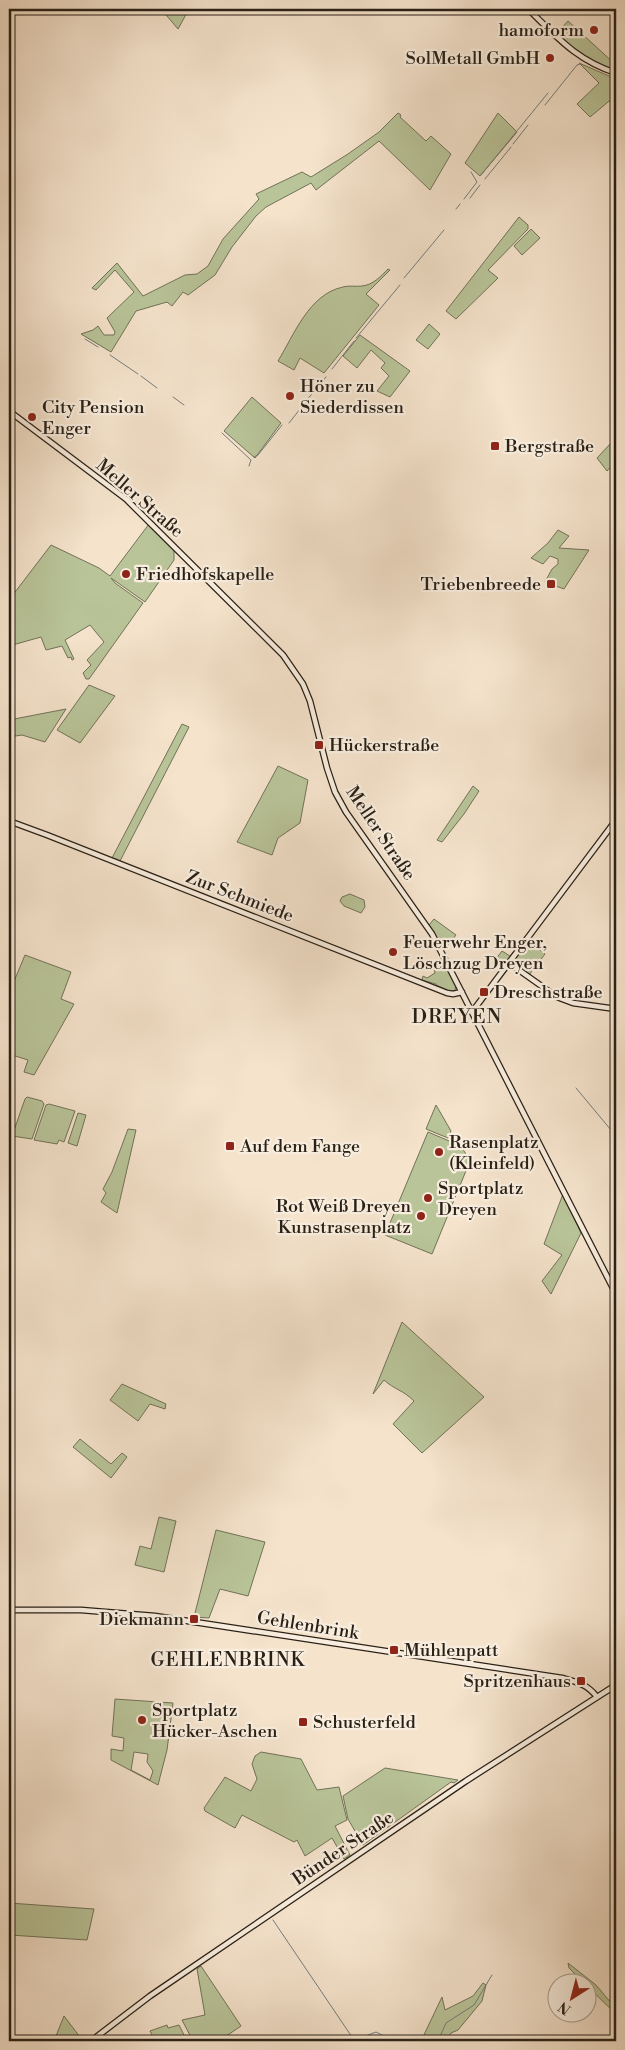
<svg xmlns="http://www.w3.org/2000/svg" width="625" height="2050" font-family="'Libre Bodoni',serif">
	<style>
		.green { fill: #b9c499; stroke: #717258; fill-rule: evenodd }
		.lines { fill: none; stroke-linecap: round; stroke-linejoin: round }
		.stream { stroke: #727d7e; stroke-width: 1 }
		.secondary-casing { stroke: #292016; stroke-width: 7 }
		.secondary { stroke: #f8edde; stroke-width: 4.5 }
		.poi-dot { fill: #8f2418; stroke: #f8edde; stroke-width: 2 }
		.labels { text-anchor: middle; stroke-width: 4.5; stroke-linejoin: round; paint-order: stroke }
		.poi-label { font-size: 18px; fill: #292016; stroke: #f8edde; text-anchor: start }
		.street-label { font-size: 18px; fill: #292016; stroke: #f8edde }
		.neighbourhood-label { font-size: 19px; letter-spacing: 1px; fill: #292016; stroke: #f8edde }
		.quarter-label { font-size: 20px; letter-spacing: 1px; fill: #292016; stroke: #f8edde }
	</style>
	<rect width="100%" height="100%" fill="#f5e3cc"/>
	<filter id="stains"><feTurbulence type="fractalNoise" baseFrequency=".004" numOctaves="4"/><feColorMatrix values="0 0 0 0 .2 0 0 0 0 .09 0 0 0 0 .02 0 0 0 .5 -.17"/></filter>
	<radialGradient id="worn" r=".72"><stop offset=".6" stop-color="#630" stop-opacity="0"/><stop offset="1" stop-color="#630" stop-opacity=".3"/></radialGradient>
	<!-- green -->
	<path class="green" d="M161 9H189L178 29Z
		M568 21 616 65V70C593 66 573 50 557 33Z
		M579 63 616 79V96L614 97 616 99 614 97 590 117 577 104 599 83Z
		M398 113 401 115 400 117 426 141 431 136 451 154 430 190 379 141 316 190 311 183 266 207 256 216 232 247 215 275 188 295 183 292 172 306 167 302 136 311 111 352 81 334 93 330 98 326 104 335H114L115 332 107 318 134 292 115 270 96 290 92 288 117 263 143 296 185 275 197 274 208 266 223 239 259 199 256 194 302 172 311 177 348 154 379 132Z
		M498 113 517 132 480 176 465 163Z
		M519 217 528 225V229L488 270 498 278 456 319 446 311Z
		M531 229 540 238 522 255 514 246Z
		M388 269 390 270 366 294 379 305 324 373 300 358 294 370 278 361C294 335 309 294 343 287 349 285 356 287 362 286 373 285 381 276 388 269Z
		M429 324 440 334 428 349 416 340Z
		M360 335 410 371 390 397 377 391 389 376 381 368 385 363 371 350 357 368 343 356Z
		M252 397 281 423 255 458 224 431Z
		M611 443 616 448V461L607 471 597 458Z
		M149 524 174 550V560L145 602 111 578 115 583 143 603 89 679H86L83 673 91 665 87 660 104 642 90 625 65 640 74 659 72 660 71 657 68 658 62 646 46 650 41 637 9 646V600L51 545 99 568 110 576Z
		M558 530 569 536 559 548 589 550 564 589 545 582 552 569 558 564V559L550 556 543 564 531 558 548 543Z
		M89 685 115 696 80 743 57 730Z
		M66 709 45 742 22 735 9 737V720Z
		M182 724 189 727 120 861 112 858Z
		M278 766 308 780 300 823 278 838 272 855 237 842Z
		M473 786 479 791 464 814 442 842 437 840Z
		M350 894 364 900 365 907 361 913 344 906 340 901 342 897Z
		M434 919 456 935 449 944 443 949 429 925Z
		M524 938 545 954 529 975 509 959 504 966 495 960 502 951 510 956Z
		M25 955 71 972 61 999 74 1004 34 1075 24 1072 28 1060 9 1054V986H12Z
		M443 963 456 985 455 990 452 992 436 985V984L422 980 423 976 427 978 435 973 434 968Z
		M27 1097 42 1101 44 1104 32 1139 12 1136 25 1099Z
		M49 1104 75 1111 64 1142 59 1140 57 1144 34 1140 46 1105Z
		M436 1105 451 1131 448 1138 426 1129Z
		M78 1113 86 1115 77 1146 68 1143Z
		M128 1129 136 1130 117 1213 101 1202 106 1193 103 1189 112 1172Z
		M428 1132 461 1146 470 1161 432 1254 385 1235Z
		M563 1194 581 1233 551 1294 542 1281 562 1255 544 1244Z
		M402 1322 484 1397 422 1453 393 1424 414 1401C403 1390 395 1390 384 1380L373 1394Z
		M122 1384 166 1404 165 1409 150 1404 138 1421 110 1400Z
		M80 1439 111 1464 122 1453 127 1457 111 1478 73 1447Z
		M159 1517 176 1521 164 1572 135 1565 140 1546 151 1549Z
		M216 1530 265 1542 248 1596 220 1589 209 1618 194 1617Z
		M115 1699 173 1703 167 1750 158 1785 111 1760V1749L123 1751 124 1738 112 1736ZM134 1752 148 1754 147 1762 153 1771 150 1780 131 1770Z
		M261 1752 301 1759 317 1790 339 1787 347 1820 335 1826 350 1855 344 1859 332 1838 305 1856 297 1840 294 1842 242 1815 235 1828 205 1811 204 1808 225 1777 251 1791 257 1779 252 1764 255 1756Z
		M385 1768 458 1780 454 1783 451 1782 363 1845 348 1819 343 1796Z
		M9 1903 94 1909 87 1940 9 1935Z
		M568 1963 596 1985 612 2004 616 1996V2014L588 1987V1982H583L569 1968Z
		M201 1966 241 2026 219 2041H193L182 2020 205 2015 197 1969Z
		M483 1983 486 1985 482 2001 458 2030 451 2033 445 2041H421L442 1997 445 2010 473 1996Z
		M64 2016 83 2041H54Z
		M167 2025 168 2028 179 2025 187 2041H155L150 2031Z"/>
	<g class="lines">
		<!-- stream -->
		<path class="stream" d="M545 105 577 65 580 64
			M513 144 528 125
			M481 175 548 93
			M12 178 14 182
			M485 179 511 147
			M470 198 480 185
			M464 199 477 182 471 172
			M456 209 460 204
			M404 278 444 230
			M356 338 400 285
			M85 339 98 347
			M110 355 138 374
			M332 369 354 341
			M141 376 157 388
			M173 397 184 405
			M306 401 326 377
			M289 423 300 409
			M222 433 251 460 249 466
			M254 457 258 455 282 425
			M576 1088 616 1136
			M273 1920 354 2040
			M352 2041 376 2032 394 2041
			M438 2041 446 2023 474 2005 492 1975"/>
		<!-- secondary casing -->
		<g class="secondary-casing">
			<path id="secondary" d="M528 9C557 37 576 60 616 73
				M9 411 126 499 283 655 303 684 310 701 327 768 335 792 346 812 432 934 616 1294
				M9 821 47 835 447 993 453 994 462 992
				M509 963 557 997 573 1003 616 1009
				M472 1012 616 820
				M9 1610H81L155 1616 562 1678C577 1682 587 1684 597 1697
				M91 2041 150 1996 466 1781 616 1685"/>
		</g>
		<!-- secondary -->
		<use href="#secondary" class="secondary"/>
	</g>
	<!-- markers -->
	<g class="poi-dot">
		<circle cx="594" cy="30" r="5"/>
		<circle cx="550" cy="58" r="5"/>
		<circle cx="290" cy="396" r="5"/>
		<circle cx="32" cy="417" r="5"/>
		<rect x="490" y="441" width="10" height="10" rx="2.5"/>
		<circle cx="126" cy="574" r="5"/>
		<rect x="546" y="579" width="10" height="10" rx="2.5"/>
		<rect x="314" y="740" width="10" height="10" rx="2.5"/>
		<circle cx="393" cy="952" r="5"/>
		<rect x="479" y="987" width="10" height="10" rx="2.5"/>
		<rect x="225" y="1141" width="10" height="10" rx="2.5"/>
		<circle cx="439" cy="1152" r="5"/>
		<circle cx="428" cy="1198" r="5"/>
		<circle cx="421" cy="1216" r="5"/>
		<rect x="189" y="1614" width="10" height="10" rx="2.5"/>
		<rect x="389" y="1645" width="10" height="10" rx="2.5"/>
		<rect x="576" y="1676" width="10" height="10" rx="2.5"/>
		<circle cx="142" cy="1720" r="5"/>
		<rect x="298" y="1717" width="10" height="10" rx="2.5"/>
	</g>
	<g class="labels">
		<!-- poi labels -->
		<g class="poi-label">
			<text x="584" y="36" text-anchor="end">hamoform</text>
			<text x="540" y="64" text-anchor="end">SolMetall GmbH</text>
			<text x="300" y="392">Höner zu<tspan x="300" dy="21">Siederdissen</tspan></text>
			<text x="42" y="413">City Pension<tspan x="42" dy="21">Enger</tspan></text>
			<text x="505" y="452">Bergstraße</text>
			<text x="136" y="580">Friedhofskapelle</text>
			<text x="541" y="590" text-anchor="end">Triebenbreede</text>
			<text x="329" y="751">Hückerstraße</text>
			<text x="403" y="948">Feuerwehr Enger,<tspan x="403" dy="21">Löschzug Dreyen</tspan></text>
			<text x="494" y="998">Dreschstraße</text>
			<text x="449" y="1148">Rasenplatz<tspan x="449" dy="21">(Kleinfeld)</tspan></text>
			<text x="240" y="1152">Auf dem Fange</text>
			<text x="438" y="1194">Sportplatz<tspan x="438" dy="21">Dreyen</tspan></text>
			<text x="411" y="1212" text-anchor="end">Rot Weiß Dreyen<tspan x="411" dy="21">Kunstrasenplatz</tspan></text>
			<text x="184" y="1625" text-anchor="end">Diekmann</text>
			<text x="404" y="1656">Mühlenpatt</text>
			<text x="571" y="1687" text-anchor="end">Spritzenhaus</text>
			<text x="152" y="1716">Sportplatz<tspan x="152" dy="21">Hücker-Aschen</tspan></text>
			<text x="313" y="1728">Schusterfeld</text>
		</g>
		<!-- street labels -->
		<g class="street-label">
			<text transform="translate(140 498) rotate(41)" y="6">Meller Straße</text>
			<text transform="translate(381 833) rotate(56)" y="6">Meller Straße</text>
			<text transform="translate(240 896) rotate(21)" y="6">Zur Schmiede</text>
			<text transform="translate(308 1625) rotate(9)" y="6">Gehlenbrink</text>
			<text transform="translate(343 1848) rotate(-34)" y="6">Bünder Straße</text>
		</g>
		<!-- neighbourhood labels -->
		<g class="neighbourhood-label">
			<text x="228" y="1666">GEHLENBRINK</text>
		</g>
		<!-- quarter labels -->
		<g class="quarter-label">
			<text x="457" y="1023">DREYEN</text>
		</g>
	</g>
	<!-- margin -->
	<rect width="625" height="2050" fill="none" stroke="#f5e3cc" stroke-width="30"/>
	<rect x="10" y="10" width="605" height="2030" fill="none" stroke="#292016" stroke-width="2.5"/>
	<rect x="15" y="15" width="595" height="2020" fill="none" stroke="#292016"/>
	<!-- north arrow -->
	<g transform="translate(572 1998) rotate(216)"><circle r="24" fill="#f8edde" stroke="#a59b8e"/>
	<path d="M0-4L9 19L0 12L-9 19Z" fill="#8f2418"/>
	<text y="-8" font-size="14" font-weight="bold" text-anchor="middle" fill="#292016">N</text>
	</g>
	<rect width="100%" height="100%" filter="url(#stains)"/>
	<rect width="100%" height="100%" fill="url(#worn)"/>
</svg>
